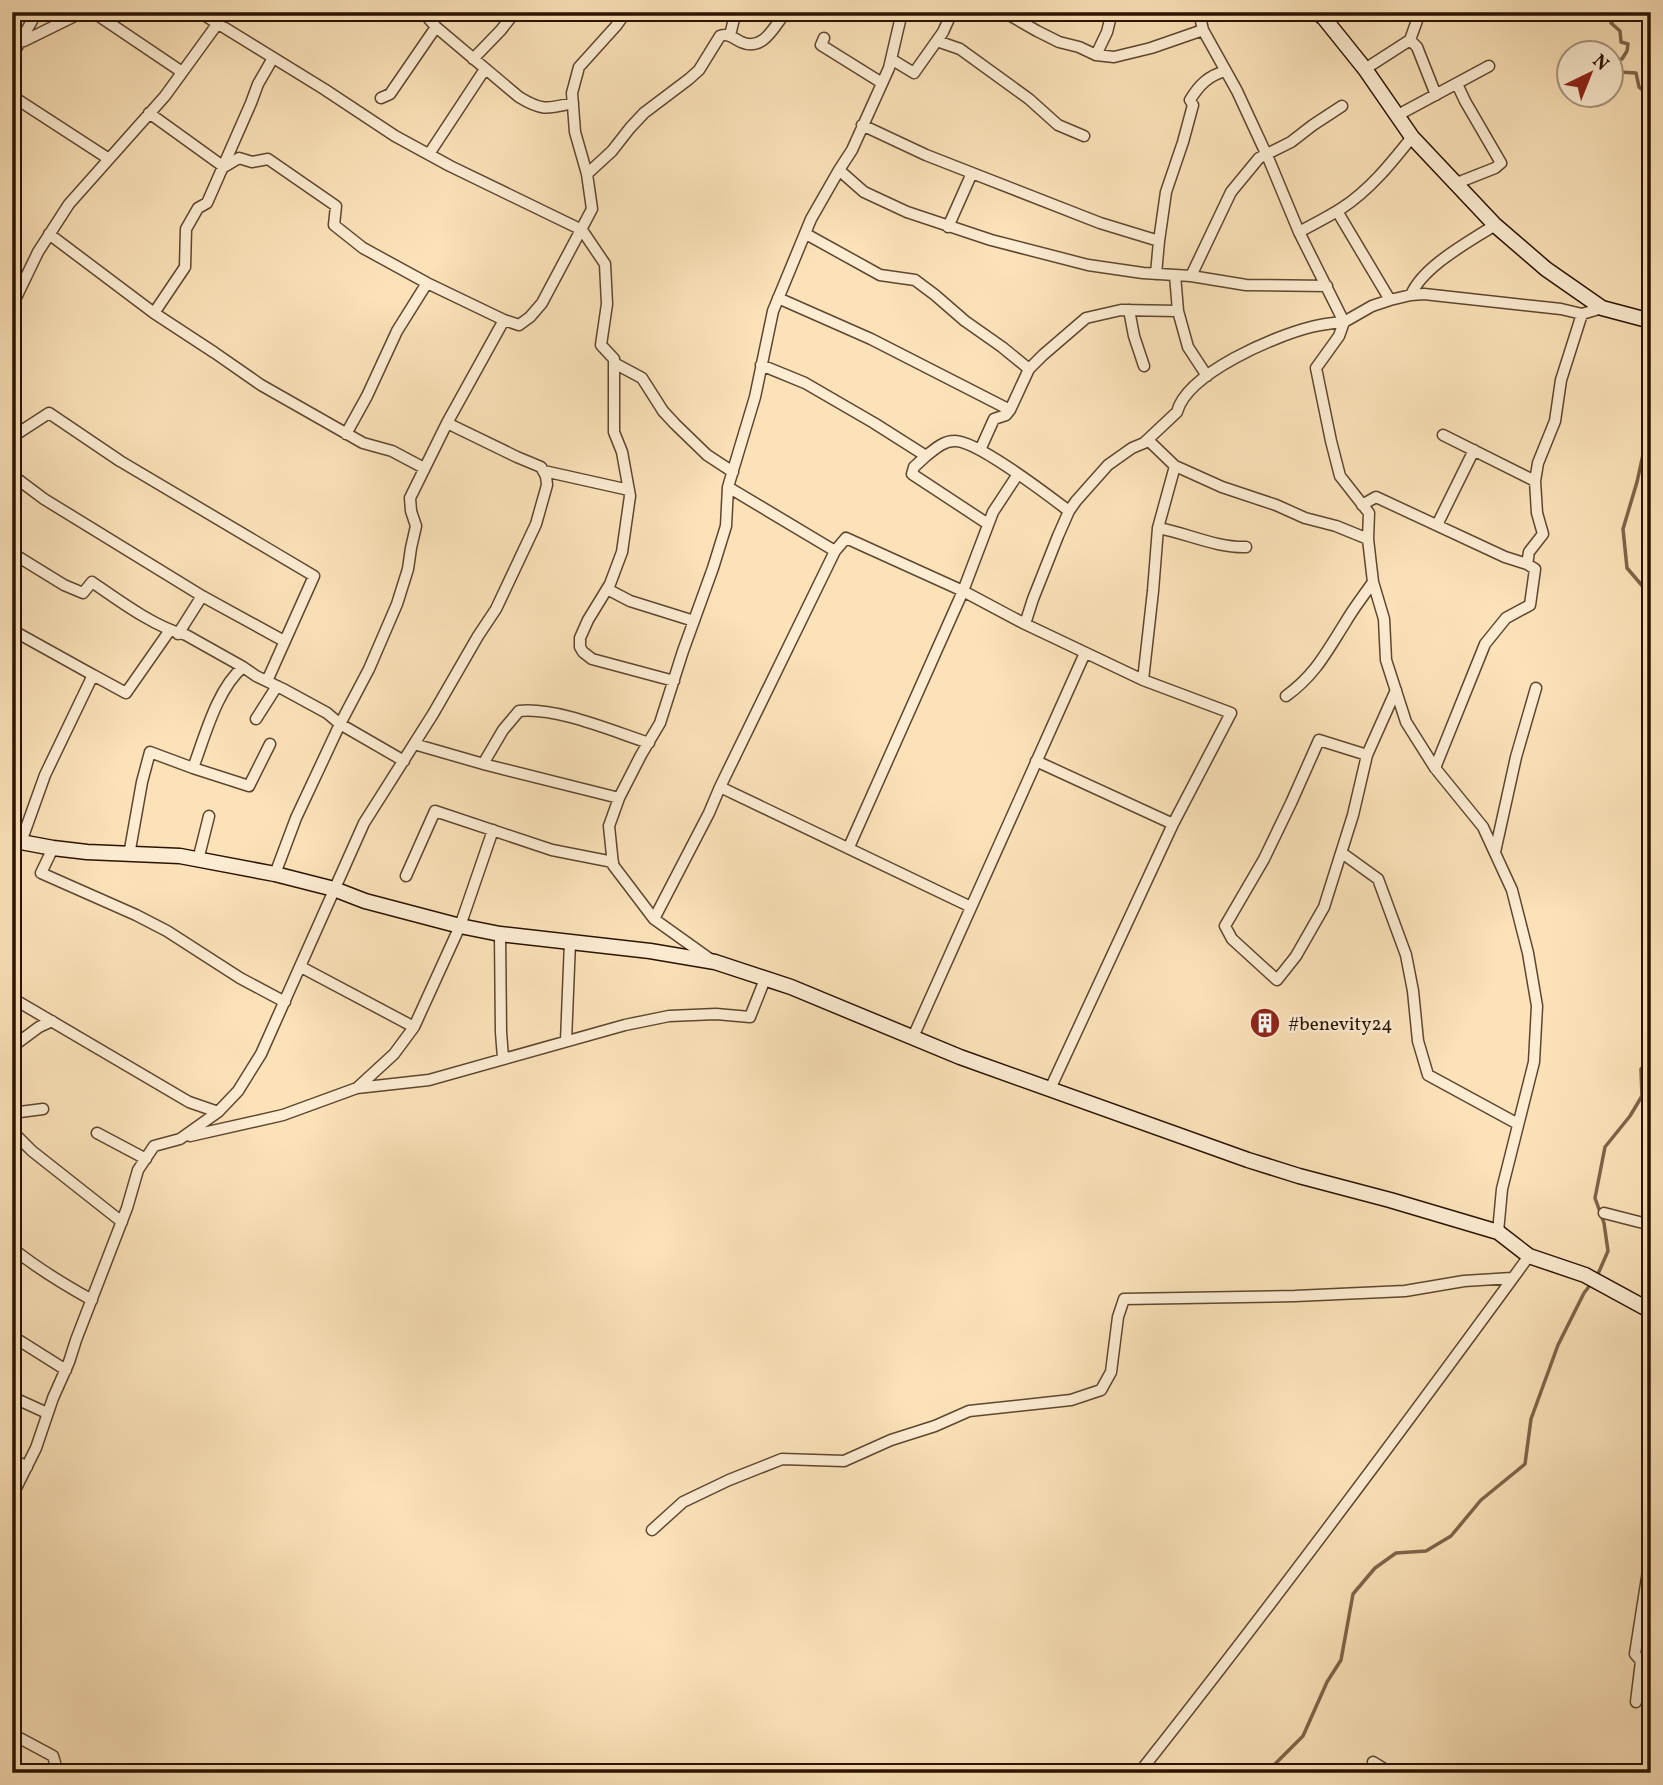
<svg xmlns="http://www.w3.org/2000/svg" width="1663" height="1785" font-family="Vollkorn,serif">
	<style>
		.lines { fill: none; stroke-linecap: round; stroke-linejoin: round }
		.stream { stroke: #7d6449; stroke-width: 3.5 }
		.street-casing { stroke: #5e462e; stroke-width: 13 }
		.secondary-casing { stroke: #2a1200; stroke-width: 17 }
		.street { stroke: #fcecd2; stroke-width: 10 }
		.secondary { stroke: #fcecd2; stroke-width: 14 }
		.labels { text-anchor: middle; stroke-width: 5; stroke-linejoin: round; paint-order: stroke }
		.poi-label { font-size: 19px; fill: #2a1200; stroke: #fcecd2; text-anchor: start }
	</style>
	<rect width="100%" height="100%" fill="#fbe2b9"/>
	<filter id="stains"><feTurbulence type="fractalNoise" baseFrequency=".00286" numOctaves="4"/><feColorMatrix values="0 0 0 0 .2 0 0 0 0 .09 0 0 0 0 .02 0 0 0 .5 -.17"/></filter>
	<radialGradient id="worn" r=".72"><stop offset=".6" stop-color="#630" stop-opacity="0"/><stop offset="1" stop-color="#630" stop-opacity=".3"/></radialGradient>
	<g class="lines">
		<!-- stream -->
		<path class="stream" d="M1619 12 1611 23 1620 31 1621 42 1628 44 1627 51 1622 59 1614 60 1611 65 1619 72 1636 73 1639 87 1647 93 1651 100
			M1651 143 1647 151 1651 164
			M1651 418 1637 482 1623 529 1627 568 1651 596
			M1598 1274 1608 1251 1604 1223 1595 1198 1605 1147 1630 1116 1642 1096 1641 1069 1651 1057
			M1274 1773V1765L1303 1736 1327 1682 1341 1660 1353 1594 1375 1568 1396 1553 1426 1551 1451 1536 1481 1500 1525 1464 1531 1419 1558 1345 1584 1293 1591 1284"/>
		<!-- street casing -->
		<g class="street-casing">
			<path id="street" d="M93 12 182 72
				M199 12 324 89 395 136 450 166 582 230 605 264 607 304 601 345 614 359V432L622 452 630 496 622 552 610 584 588 620 580 638V647L583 652 592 659 674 681
				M423 12 436 27 519 97C542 111 547 109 573 103
				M721 12 734 19 730 35
				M1004 12 1037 31 1059 42 1079 47 1096 55 1114 57 1151 48 1203 30
				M824 38 821 45 882 83
				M1410 40 1417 47 1436 95
				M937 41 960 49 1029 99 1058 125 1084 136
				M12 44 24 41 83 12
				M13 54 37 12
				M1096 55 1107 32 1112 12
				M473 59 501 30 515 12
				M891 59 914 73 943 32 952 12
				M1365 69 1410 40 1420 12
				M12 96 109 159
				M381 98 390 94 436 27
				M149 113 224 167 239 158 252 162 268 159 336 206 334 225 363 248 427 283 504 320 519 325 530 317 542 303 592 209 587 174 575 132 572 93 579 67 616 26 626 12
				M1398 115 1489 66
				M862 125 926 155 972 173 1100 223 1159 241
				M429 154 485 69
				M839 170 864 192 907 212 991 240 1088 265 1143 273 1191 276 1246 285 1327 286
				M587 174 612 151 630 128 644 113 689 79 699 70 720 36C729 33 733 38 741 42 761 51 772 31 782 17
				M1457 183 1495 168 1501 163 1465 101 1457 84
				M1337 211 1390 300
				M948 227 972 173
				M1299 232C1314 224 1328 217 1342 208 1370 190 1392 162 1412 137
				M49 234 154 313 215 353 261 385 363 443 392 451 424 468
				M806 234 880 275 915 280 935 295 965 321 1002 347 1029 369
				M1156 274 1159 241 1166 192 1183 142 1193 105 1190 100C1199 85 1209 75 1226 71
				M1175 275 1178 311 1188 347 1207 376
				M1191 276 1231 192 1259 158 1291 142 1313 125 1342 106
				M1411 295C1423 266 1469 242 1495 225
				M778 298 871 339 1010 410
				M12 306 38 252 69 204 165 96 226 12
				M1129 310 1134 336 1144 366
				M154 313 185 267 186 229 198 208 207 203 251 103 258 84 273 58
				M614 363 642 378 663 411 675 424 707 455 733 472
				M761 365 805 383 874 423 926 456C934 450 943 441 954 441 975 439 1049 496 1069 511
				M346 434 367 396 397 331 427 283
				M1443 435 1535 481
				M12 437 49 413 120 461 314 576 267 681
				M1148 440 1175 466 1182 469 1222 487 1276 505 1305 518 1336 526 1368 539
				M980 450 994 419 1006 415 1010 410 1029 369 1043 355 1086 318 1121 310 1178 311
				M926 456 914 467 912 474 988 524
				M544 471 629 490
				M12 475 44 499 202 596 178 634
				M728 487 835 551 846 538 963 591 1025 624 1143 680 1231 713 1173 824 1050 1089
				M1362 505 1376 497 1505 557 1527 564 1535 569 1530 605 1506 618 1485 644 1435 768
				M1437 525 1474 450
				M1158 528C1187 533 1216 548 1246 547
				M12 553 64 585 83 593 92 582C118 600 156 628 186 635L243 667 256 676 283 689 327 713 340 724 404 761
				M1527 564 1529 552 1543 534 1537 513 1535 481 1538 463 1555 421 1561 380 1582 314
				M607 589 630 601 694 621
				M202 596 284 641
				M1025 624 1033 599 1058 536 1069 511 1076 501 1108 465 1132 448 1144 443 1177 412C1187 373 1275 336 1311 327 1322 324 1333 323 1344 322L1299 232 1269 160 1237 91 1203 30 1199 12
				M12 630 93 675
				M1143 680 1153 591 1158 528 1175 466
				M1286 696C1315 675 1326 653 1345 623 1353 609 1364 595 1373 582
				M256 719 277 686
				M414 744 487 765 619 798
				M1367 755 1319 740 1291 803 1264 859 1225 926 1232 939 1277 980 1296 956 1324 907 1353 815 1367 755 1396 690
				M1036 761 1173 824
				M483 764 503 730 519 711C557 707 612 731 649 743
				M193 768 249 786 270 744
				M720 787 971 907
				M21 842 45 775 93 675 126 693 170 630
				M849 847 963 591 993 512 1018 474
				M53 848 41 873 136 915 167 931 240 978 285 1002
				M1495 852 1516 757 1536 688
				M1342 853 1378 879 1406 955 1413 991 1418 1041 1428 1075 1518 1124
				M129 855 142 782 150 752 193 768C205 736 217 689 243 667
				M198 860 209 816
				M275 874 296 818 340 724 369 669 397 604 408 569 411 548 416 526 411 511 410 498 447 423 504 320
				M406 876 435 811 552 850 613 862
				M654 919 709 813 720 787 835 551
				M500 934 501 1032 503 1058
				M710 959 654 919 613 865 609 826 619 798 641 755 660 723 683 651 713 568 726 526 728 487 755 397 773 311 811 219 839 170 852 150 889 68 902 12
				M301 967 414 1027
				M12 998 189 1102 218 1112
				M913 1037 1085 653
				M566 1041 570 942
				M12 1047 39 1027 52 1021
				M357 1088 429 1080 625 1025 669 1016 716 1014 750 1017 765 979
				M12 1113 43 1109
				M12 1131 32 1151 122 1222
				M97 1133 146 1159
				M190 1136 283 1115 357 1088 394 1054 414 1027 460 926 493 830
				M1604 1213 1651 1225
				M1498 1232 1502 1189 1534 1062 1537 1006 1528 953 1512 890 1483 827 1435 768 1406 722 1386 660 1384 619 1373 582 1368 539 1369 513 1340 476 1331 441 1316 368 1339 336 1344 322 1372 306 1390 300 1411 295 1424 294 1561 309 1582 314 1602 308
				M12 1248C37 1268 63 1284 92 1300
				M12 1336 66 1370
				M12 1397 47 1413
				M12 1459 27 1467
				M1650 1487 1649 1474 1651 1468
				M12 1496 36 1448 53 1398 69 1362 76 1340 127 1208 138 1170 154 1146 180 1139 218 1112 238 1091 261 1054 364 823 433 714 478 636 496 609 536 524 547 485 546 476 541 467 517 457 447 423
				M652 1530 683 1502 729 1480 782 1459 844 1461 891 1440 935 1426 969 1411 1071 1400 1101 1390 1111 1372 1118 1317 1124 1299 1295 1296 1405 1291 1464 1281 1512 1278
				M1636 1702 1641 1661 1635 1654 1651 1552
				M12 1734 53 1756 58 1773
				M1373 1762 1391 1773
				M1139 1773C1273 1604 1402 1430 1529 1256"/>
		</g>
		<!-- secondary casing -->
		<g class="secondary-casing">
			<path id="secondary" d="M1316 12 1324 18 1365 69 1412 137 1495 225 1546 269 1602 308 1651 321
				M12 842H21L53 848 87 852 180 856 275 874 334 889 365 901 460 926 500 934 650 951 715 962 791 987 960 1057 1248 1160 1299 1176 1390 1200 1498 1232 1529 1256 1585 1275 1651 1311"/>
		</g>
		<!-- street -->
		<use href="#street" class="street"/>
		<!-- secondary -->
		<use href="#secondary" class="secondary"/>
	</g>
	<!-- icons -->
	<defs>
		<g id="building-disc" transform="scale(1.575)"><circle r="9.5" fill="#8f2418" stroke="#fcecd2"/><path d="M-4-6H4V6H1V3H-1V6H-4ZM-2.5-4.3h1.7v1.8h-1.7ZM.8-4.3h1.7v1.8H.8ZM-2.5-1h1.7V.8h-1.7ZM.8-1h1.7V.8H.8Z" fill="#fff"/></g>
	</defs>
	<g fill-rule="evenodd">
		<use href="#building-disc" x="1265" y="1023"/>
	</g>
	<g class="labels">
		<!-- poi labels -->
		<g class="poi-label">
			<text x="1288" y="1030">#benevity24</text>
		</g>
	</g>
	<!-- margin -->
	<rect width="1663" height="1785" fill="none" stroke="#fbe2b9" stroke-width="42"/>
	<rect x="14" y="14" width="1635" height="1757" fill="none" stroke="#2a1200" stroke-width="3.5"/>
	<rect x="21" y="21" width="1621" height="1743" fill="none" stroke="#2a1200" stroke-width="2"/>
	<!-- north arrow -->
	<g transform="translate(1590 74) rotate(43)"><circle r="33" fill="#fcecd2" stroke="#a8957e" stroke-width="2"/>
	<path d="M0-5L12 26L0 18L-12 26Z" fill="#8f2418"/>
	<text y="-10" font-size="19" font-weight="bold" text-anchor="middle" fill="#2a1200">N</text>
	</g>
	<rect width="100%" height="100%" filter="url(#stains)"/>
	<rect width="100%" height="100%" fill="url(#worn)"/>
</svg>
